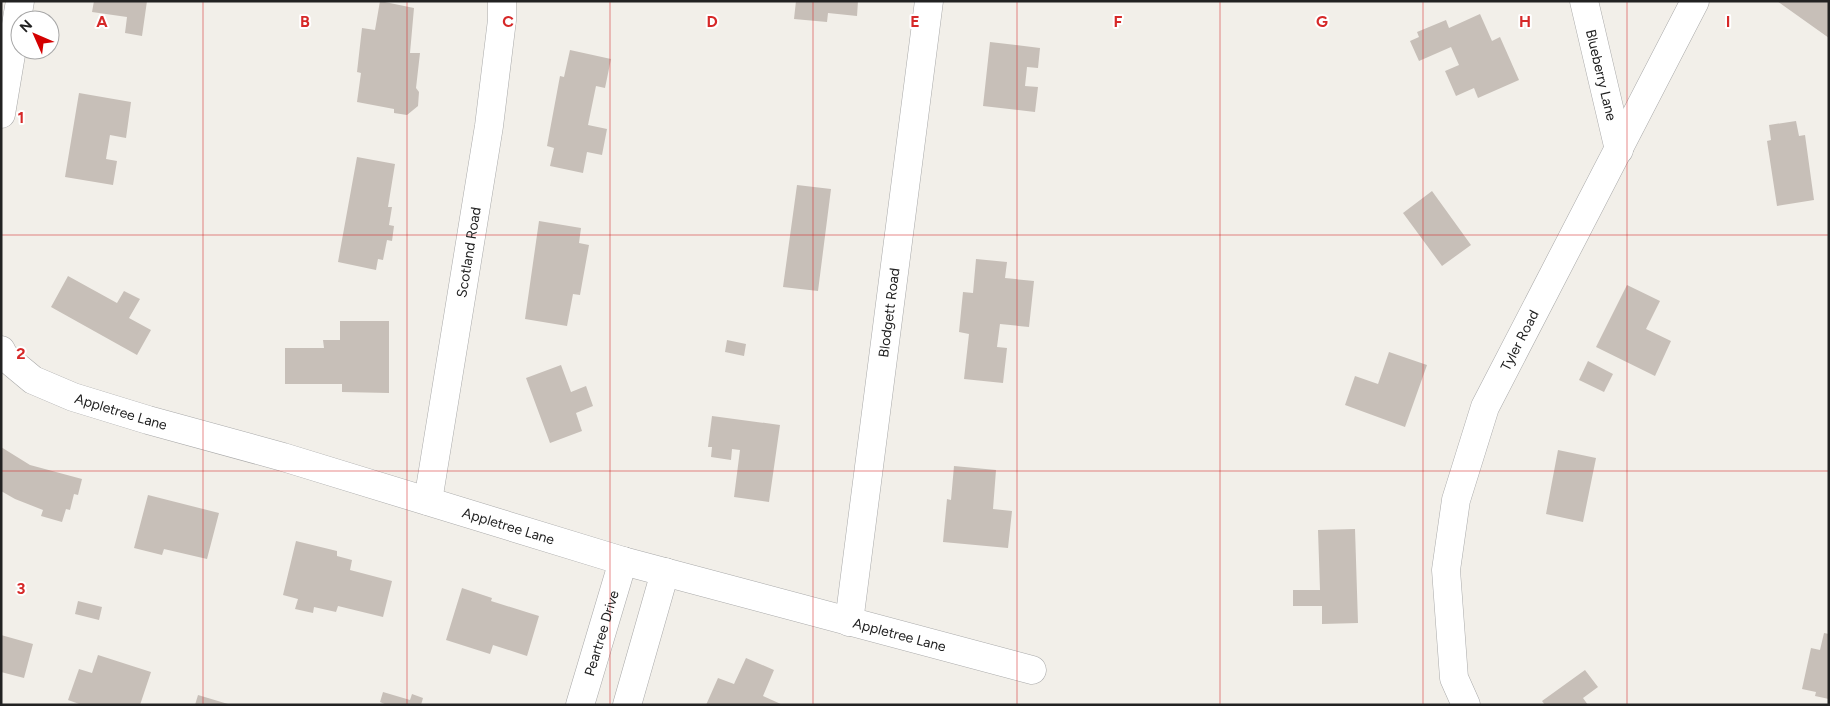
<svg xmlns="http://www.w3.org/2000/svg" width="1830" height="706" font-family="Figtree,sans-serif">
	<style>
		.building { fill: #c7bfb8 }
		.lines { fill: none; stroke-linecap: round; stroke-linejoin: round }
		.minor-casing { stroke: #a9a9a9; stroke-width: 29 }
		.minor { stroke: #fff; stroke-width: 28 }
		.grid { fill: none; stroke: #d62828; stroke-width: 1; stroke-opacity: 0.55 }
		.labels { text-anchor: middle; stroke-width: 4; stroke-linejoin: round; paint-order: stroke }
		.street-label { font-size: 14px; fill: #222; stroke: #fff }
		.grid-label { font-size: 16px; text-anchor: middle; font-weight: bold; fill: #d62828; stroke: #fff; stroke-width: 4; stroke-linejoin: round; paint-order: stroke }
	</style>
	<rect width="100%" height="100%" fill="#f2efe9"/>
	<!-- building -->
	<path class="building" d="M94 1H147L142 36 125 33 127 17 92 12Z
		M380 1 414 8 410 53H420L416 88 419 92 418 106 407 115 394 113V109L357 102 361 73 357 72 362 28 375 30Z
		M796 1H858L857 16 828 13 827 22 794 19Z
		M1777 1H1829V38Z
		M1480 14 1492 41 1500 37 1519 80 1478 98 1474 88 1456 96 1445 71 1459 65 1451 47 1419 61 1410 41 1419 37 1417 32 1446 20 1449 28Z
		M990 42 1040 48 1038 68 1027 67 1025 86 1038 87 1035 112 983 106Z
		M570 50 611 59 605 88 596 86 588 125 607 129 602 155 587 152 583 173 550 166 554 148 547 146 560 76 564 77Z
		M79 93 131 102 126 138 110 135 106 159 117 161 113 185 65 177Z
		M1796 121 1799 136 1805 135 1814 200 1777 206 1767 141 1771 140 1769 125Z
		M357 157 395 164 388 207H392L389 225 394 226 392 241 387 240 383 260 378 259 376 270 338 262Z
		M797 185 831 189 818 291 783 287Z
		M1432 191 1471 245 1442 266 1403 213Z
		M539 221 581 228 579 243 589 245 580 295 573 294 567 326 525 319Z
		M976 259 1007 262 1005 278 1034 281 1029 327 1000 324 997 347 1007 348 1003 383 964 379 969 334 959 332 963 292 973 293Z
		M68 276 117 303 124 291 140 299 129 318 151 330 137 355 51 307Z
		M1627 285 1660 301 1646 329 1671 341 1655 376 1596 347Z
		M340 321H389V393L342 392V384H285V348H324L323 340H340Z
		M727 340 746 344 744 356 725 352Z
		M1389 352 1427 365 1405 427 1345 405 1355 376 1378 384Z
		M1588 361 1613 374 1604 392 1579 380Z
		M561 365 571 392 586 386 593 406 576 413 582 431 550 443 526 378Z
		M712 416 780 425 769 502 734 497 740 450 732 449 731 460 711 457 712 447H708Z
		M1 447 30 465 82 479 78 495 74 494 70 510 66 509 62 522 41 516 43 510 15 499 1 491Z
		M1558 450 1596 458 1583 522 1546 514Z
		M954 466 996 470 993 509 1012 511 1008 548 943 542 947 499 951 500Z
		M148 495 219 513 207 559 164 549 162 555 134 548Z
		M1355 529 1358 623 1322 624V606H1293V590H1320L1318 530Z
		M296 541 337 551V556L352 560 350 570 392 581 383 617 338 606 336 612 314 607 313 613 295 609 298 599 283 595Z
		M462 588 492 598 491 601 539 616 527 656 493 645 490 654 446 640Z
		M78 601 102 607 99 620 75 614Z
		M1824 633 1829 634V699L1815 696 1816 692 1802 689 1811 648 1820 650Z
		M1 635 33 644 24 678 1 672Z
		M98 655 151 672 140 705H82L68 700 79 669 92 673Z
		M746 658 774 670 763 696 783 705H706L718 678 734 684Z
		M1585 670 1598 687 1583 698 1588 705H1545L1542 701Z
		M383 692 410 700 412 694 423 698 421 705H387L380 702Z
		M198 695 228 704V705H195Z"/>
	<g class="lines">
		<!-- minor casing -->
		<g class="minor-casing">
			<g id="minor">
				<path id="s1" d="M1584 1 1619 150"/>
				<path d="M1 114 20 1"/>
				<path id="s2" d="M1 350 4 356 33 380 73 397 148 420 283 457 623 561 1032 670"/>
				<path id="s3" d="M428 501 489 126 502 20V1"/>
				<path id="s4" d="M849 622 929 1"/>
				<path id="s5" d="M580 705 623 561"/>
				<path d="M627 705 665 572"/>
				<path id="s6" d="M1466 705 1454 678 1446 570 1456 500 1485 407 1695 1"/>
			</g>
		</g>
		<!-- minor -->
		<use href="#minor" class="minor"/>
	</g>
	<!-- grid -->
	<path class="grid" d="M203 1V705M407 1V705M610 1V705M813 1V705M1017 1V705M1220 1V705M1423 1V705M1627 1V705M1 235H1829M1 471H1829"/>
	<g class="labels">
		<!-- street labels -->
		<g class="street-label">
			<text dy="5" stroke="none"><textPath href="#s1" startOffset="76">Blueberry Lane</textPath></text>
			<text dy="5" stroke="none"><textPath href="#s3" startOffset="252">Scotland Road</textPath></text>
			<text dy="5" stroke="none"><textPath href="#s4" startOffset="312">Blodgett Road</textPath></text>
			<text dy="5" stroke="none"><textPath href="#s6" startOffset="381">Tyler Road</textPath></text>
			<text dy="5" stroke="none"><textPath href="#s2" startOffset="138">Appletree Lane</textPath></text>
			<text dy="5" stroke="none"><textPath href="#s2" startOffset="542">Appletree Lane</textPath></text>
			<text dy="5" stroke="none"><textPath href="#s5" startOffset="75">Peartree Drive</textPath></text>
			<text dy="5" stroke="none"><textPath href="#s2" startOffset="948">Appletree Lane</textPath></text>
		</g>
	</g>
	<g class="grid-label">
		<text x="102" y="27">A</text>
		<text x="305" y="27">B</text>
		<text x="508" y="27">C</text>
		<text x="712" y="27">D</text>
		<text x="915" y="27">E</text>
		<text x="1118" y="27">F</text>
		<text x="1322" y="27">G</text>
		<text x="1525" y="27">H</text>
		<text x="1728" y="27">I</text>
		<text x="21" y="123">1</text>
		<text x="21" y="359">2</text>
		<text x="21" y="594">3</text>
	</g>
	<!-- border -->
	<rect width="1830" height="706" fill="none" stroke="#222222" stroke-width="5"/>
	<!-- north arrow -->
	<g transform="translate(35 35) rotate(315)"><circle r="24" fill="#ffffff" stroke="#a7a7a7"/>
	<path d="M0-4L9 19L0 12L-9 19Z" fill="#d40000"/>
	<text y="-8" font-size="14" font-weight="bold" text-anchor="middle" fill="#222222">N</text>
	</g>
</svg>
